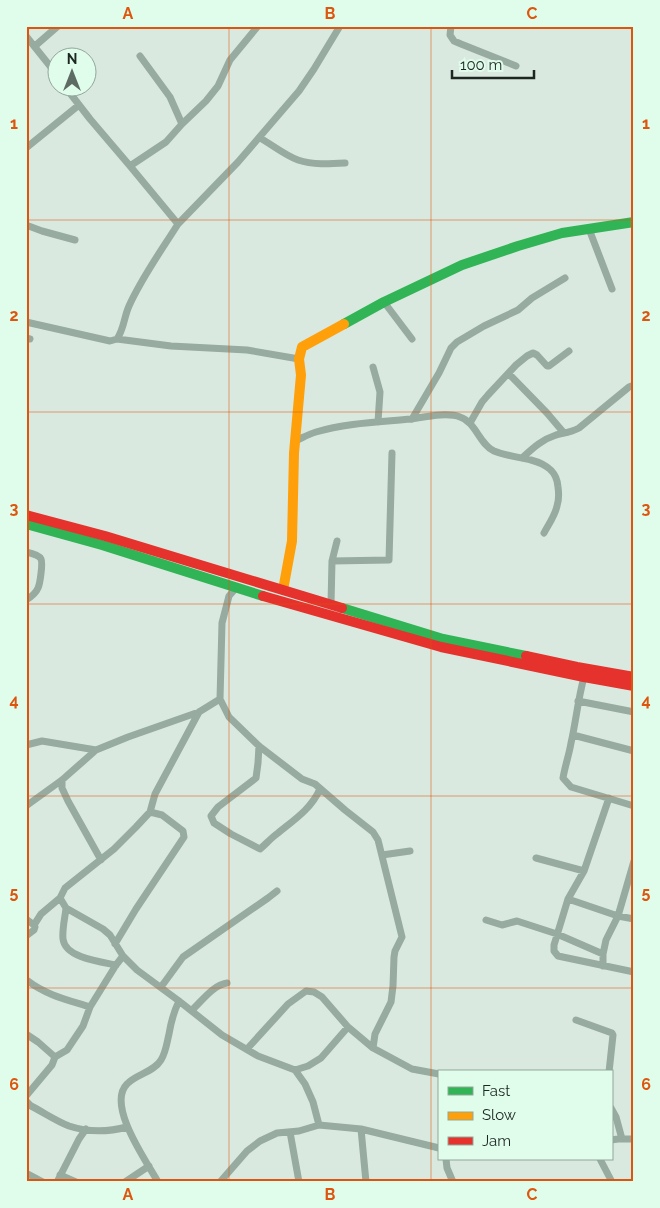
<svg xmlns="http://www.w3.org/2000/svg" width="660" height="1208" font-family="Raleway,sans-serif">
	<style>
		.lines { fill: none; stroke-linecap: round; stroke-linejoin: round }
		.street { stroke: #97aba0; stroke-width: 7 }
		.fast { stroke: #30b455; stroke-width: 10 }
		.slow { stroke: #ff9f0a; stroke-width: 10 }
		.jam { stroke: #e5322d; stroke-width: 10 }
		.grid { fill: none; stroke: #de560d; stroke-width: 1; stroke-opacity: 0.55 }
		.neatline { fill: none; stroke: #de560d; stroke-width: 2 }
		.grid-label { font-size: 16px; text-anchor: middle; font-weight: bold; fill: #de560d }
	</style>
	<rect width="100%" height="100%" fill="#d9e9df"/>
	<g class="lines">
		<!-- street -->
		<path class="street" d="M451 26 450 35 454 41 461 44 516 66
			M26 36 58 76
			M35 46 58 26
			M66 88 90 119 130 166 178 224C161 251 142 277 129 306 124 317 124 329 117 339
			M182 124 206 101 218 86 230 60 258 26
			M260 138C271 144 286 156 298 160 313 165 329 164 345 163
			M26 148 79 105
			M130 166 166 142 182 124 170 97 140 56
			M178 224 238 162 299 91 314 69 340 26
			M26 225 42 231 75 240
			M589 229 612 289
			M384 302 412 339
			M26 322 110 341 117 339 171 346 247 350 299 359
			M26 338 30 339
			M373 367 380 392 378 422
			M509 374 547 413 564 433
			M412 419 439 373 451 348 457 342 484 326 518 310 532 298 565 278
			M470 423 482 402 488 395 516 365 527 356 533 353 537 355 547 366H549L569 351
			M295 441C302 438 309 434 316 432 346 423 380 422 411 419 425 417 447 412 460 417 476 422 479 444 494 451 506 456 519 457 531 460 546 464 557 471 558 487 559 494 559 500 557 506 555 516 548 525 544 533
			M522 458C533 448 541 440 556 435 564 433 572 432 579 428L629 387 634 385
			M26 552C31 553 39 555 41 559 43 563 40 584 38 588 36 593 31 597 26 600
			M332 561 389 560 392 453
			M331 604 332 561 337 541
			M584 677C578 699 576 721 571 743 569 755 565 766 563 778L571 787 634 806
			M220 699 229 717 259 746 302 779 315 784 345 810 373 832 378 840 402 937 395 951 394 957 393 986 391 1002 375 1034 373 1048
			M578 701 634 712
			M573 735 634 751
			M26 745 42 741 96 750
			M259 746 258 763 256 778 218 807 211 816 214 823 231 834 260 849C266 844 271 838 278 833 294 820 311 809 320 789
			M62 780V788L68 801 101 860
			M609 798 584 871 568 899 554 945V951L558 956 634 972
			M26 806 62 780 96 750 128 737 199 712 220 699 222 623 229 596 236 588
			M382 855 410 851
			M536 858 584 871
			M60 898 66 908 103 929 110 935 123 956 137 970 179 1001 222 1035 258 1056 295 1070 305 1084 313 1102 319 1125
			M568 899 618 916 634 919
			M66 908C65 918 62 929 63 939 65 958 101 962 116 965
			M26 919 34 925 35 927 34 930 26 936
			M486 920 502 925 517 921 557 934 603 954
			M34 925 41 914 60 898 65 888 114 849 136 827 150 812 155 794 199 712
			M115 944 136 909 184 837 183 831 162 815 150 812
			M603 966V954L606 940 618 916 634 861
			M28 981C46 995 68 1000 90 1007
			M161 987 183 957 268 898 277 891
			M192 1010C202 1001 213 985 227 983
			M576 1020 612 1033 613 1035 609 1072
			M26 1034 38 1042 55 1057
			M247 1049 288 1004 306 991 314 992 322 997 348 1027 373 1048 412 1069 439 1074
			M295 1070 308 1066 321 1058 348 1027
			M26 1096 52 1065 55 1057 67 1050 83 1026 90 1007 116 965 123 956
			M26 1101 31 1106C43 1112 56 1121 69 1126 87 1132 108 1132 127 1127
			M611 1108 616 1117 622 1139
			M361 1129 366 1182
			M290 1132 299 1182
			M611 1140 618 1139H634
			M446 1159 447 1168 453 1182
			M600 1159 612 1182
			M26 1173 43 1182
			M60 1175 76 1182
			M57 1182 79 1139 86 1129
			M125 1182 149 1166
			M158 1182C147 1162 106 1105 127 1084 136 1074 154 1072 161 1060 166 1052 167 1042 169 1034 171 1022 174 1011 179 1001
			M220 1182 247 1151 260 1141 277 1133 299 1131 319 1125 361 1129 439 1148"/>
		<!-- fast -->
		<path class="fast" d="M344 324 384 302 462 265 518 246 562 233 634 222
			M26 524 102 545 263 596
			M342 608 443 639 526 656"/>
		<!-- slow -->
		<path class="slow" d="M283 590 292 541 294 453 301 375 299 359 302 347 344 324"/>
		<!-- jam -->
		<path class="jam" d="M26 515 105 536 342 608
			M263 596 441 647 584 677 634 686
			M526 656 577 667 634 677"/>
	</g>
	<!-- grid -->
	<path class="grid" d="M229 26V1182M431 26V1182M26 220H634M26 412H634M26 604H634M26 796H634M26 988H634"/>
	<!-- border -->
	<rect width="660" height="1208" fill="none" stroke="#e0fceb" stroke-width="55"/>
	<!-- legend -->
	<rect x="438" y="1070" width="175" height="90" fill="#e0fceb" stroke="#92a79a"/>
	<rect x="448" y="1087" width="25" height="8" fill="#30b455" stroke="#92a79a"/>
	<text x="482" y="1096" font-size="15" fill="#1c2721">Fast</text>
	<rect x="448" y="1112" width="25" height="8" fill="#ff9f0a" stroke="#92a79a"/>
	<text x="482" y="1120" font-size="15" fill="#1c2721">Slow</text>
	<rect x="448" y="1137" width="25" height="8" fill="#e5322d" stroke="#92a79a"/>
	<text x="482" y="1146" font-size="15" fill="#1c2721">Jam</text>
	<!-- north arrow -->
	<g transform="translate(72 72)"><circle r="24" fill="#e0fceb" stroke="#92a79a"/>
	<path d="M0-4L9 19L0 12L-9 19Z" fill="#5e6b64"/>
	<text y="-8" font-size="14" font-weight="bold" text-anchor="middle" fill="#1c2721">N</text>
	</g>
	<!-- scale -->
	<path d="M452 70v8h82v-8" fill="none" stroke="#1c2721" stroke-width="2.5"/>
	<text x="460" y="70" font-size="15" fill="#1c2721" stroke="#e0fceb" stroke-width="4" paint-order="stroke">100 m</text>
	<rect x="28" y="28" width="604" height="1152" class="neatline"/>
	<g class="grid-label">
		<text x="128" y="19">A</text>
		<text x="330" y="19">B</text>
		<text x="532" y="19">C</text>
		<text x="14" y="129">1</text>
		<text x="646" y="129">1</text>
		<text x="14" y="321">2</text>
		<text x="646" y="321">2</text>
		<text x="14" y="514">3</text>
		<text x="646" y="514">3</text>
		<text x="14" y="706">4</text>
		<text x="646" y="706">4</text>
		<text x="14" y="898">5</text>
		<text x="646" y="898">5</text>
		<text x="14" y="1090">6</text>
		<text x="646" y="1090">6</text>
		<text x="128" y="1200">A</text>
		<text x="330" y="1200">B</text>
		<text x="532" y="1200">C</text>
	</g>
</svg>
